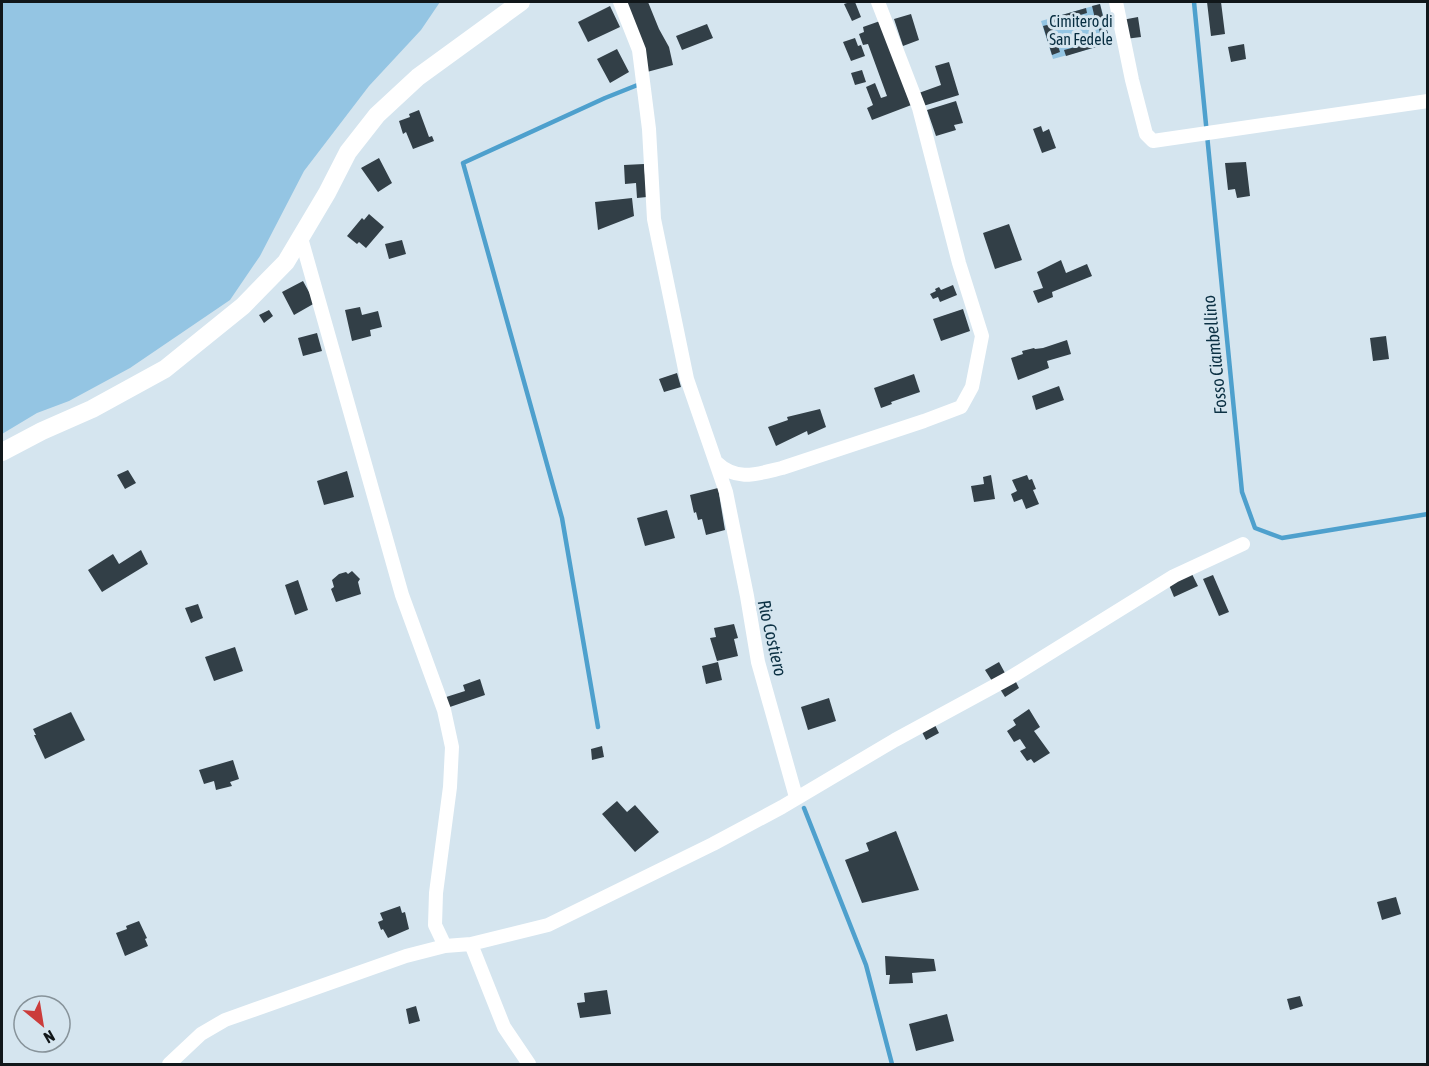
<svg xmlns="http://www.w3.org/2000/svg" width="1429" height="1066" font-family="'Asap Condensed',sans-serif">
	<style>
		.green { fill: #94c5e3 }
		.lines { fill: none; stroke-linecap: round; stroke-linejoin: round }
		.stream { stroke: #4ea0cd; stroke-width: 4.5 }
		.building { fill: #323f47 }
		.minor { stroke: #fff; stroke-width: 14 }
		.major { stroke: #fff; stroke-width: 18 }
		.labels { text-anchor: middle; stroke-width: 6; stroke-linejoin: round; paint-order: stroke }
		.park-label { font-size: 16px; fill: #072d40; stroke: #d5e5ef }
		.water-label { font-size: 18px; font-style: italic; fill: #0c3144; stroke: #d5e5ef }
	</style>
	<rect width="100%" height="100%" fill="#d5e5ef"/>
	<!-- green -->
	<path class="green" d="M2 2H440L421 30 369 86 304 171 260 256 230 300 130 368 69 401 37 413 2 434Z
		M1100 4 1111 43 1053 59 1041 21Z"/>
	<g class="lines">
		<!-- stream -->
		<path class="stream" d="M1194 2 1242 492 1255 528 1282 538 1428 514
			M598 727 562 518 463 163 605 98 640 84
			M804 808 866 965 892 1064"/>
	</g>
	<!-- building -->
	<path class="building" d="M623 2H648L659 29 669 47 673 65 647 72Z
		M850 2H855L861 17 852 21 844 4Z
		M1207 2H1221L1225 34 1211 36Z
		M1100 4 1104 20 1096 23 1092 6Z
		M610 6 620 27 588 42 578 22Z
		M1086 8 1087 13 1050 24 1048 19Z
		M911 14 919 40 903 46 894 19Z
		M1138 17 1141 37 1125 39 1122 20Z
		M880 21 914 104 872 120 867 108 873 105 866 87 875 83 881 98 887 96 868 44 863 45 859 34 864 32 863 27Z
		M707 24 713 38 682 50 676 36Z
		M1051 24 1060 52 1052 55 1043 26Z
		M1106 27 1111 43 1103 45 1099 29Z
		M855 38 858 46 861 45 865 56 851 61 843 42Z
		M1094 42 1096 47 1066 56 1064 50Z
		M1244 44 1246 59 1231 62 1228 47Z
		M617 49 629 72 610 83 597 59Z
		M949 62 959 95 920 107 916 94 941 85 935 66Z
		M862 70 866 82 855 85 851 73Z
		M956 101 963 123 954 125 956 130 936 136 927 110Z
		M419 110 429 137 432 136 434 141 413 149 406 132 403 134 399 121 410 117 409 114Z
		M1041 126 1043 132 1049 129 1056 148 1042 153 1033 129Z
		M379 158 392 183 378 192 361 168Z
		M1246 162 1250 196 1237 198 1235 189 1228 190 1225 163Z
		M644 164 647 197 637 198 636 183 625 184 624 165Z
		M632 198 634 216 598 230 595 202Z
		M369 214 384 227 366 248 359 242 357 244 347 236 362 218 364 220Z
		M1009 224 1022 260 995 269 983 233Z
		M402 240 406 254 389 259 385 244Z
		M1061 260 1066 273 1087 264 1092 276 1052 292 1053 297 1038 303 1033 291 1043 288 1037 272Z
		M303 281 315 303 294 315 282 292Z
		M953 285 957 295 940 302 938 297 933 299 930 294 936 291 935 289 939 287 941 290Z
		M360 307 362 315 378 311 382 327 370 330 371 336 352 341 345 310Z
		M963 309 970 331 941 341 933 319Z
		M269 310 273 316 264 323 259 315Z
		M317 333 322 351 303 356 298 338Z
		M1386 336 1389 359 1373 361 1370 338Z
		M1067 340 1071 354 1047 361 1049 368 1018 380 1011 358 1023 354 1022 351 1034 348 1035 349 1043 348Z
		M677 373 681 387 664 392 659 379Z
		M914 374 920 392 891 402 892 404 881 408 874 388Z
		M1059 386 1064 400 1036 410 1032 396Z
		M820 409 826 427 808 435 807 431 776 446 768 427 788 420 787 417Z
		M128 470 136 483 125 489 117 475Z
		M347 471 354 497 324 505 317 481Z
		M991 475 995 499 974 502 971 486 984 484 983 477Z
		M1027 475 1029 480 1032 479 1036 489 1033 490 1039 504 1026 509 1022 499 1014 502 1011 494 1017 491 1012 480Z
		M718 488 725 530 706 535 702 519 698 520 696 512 694 513 690 495Z
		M667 510 675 538 645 546 637 518Z
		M141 550 148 564 102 592 88 570 113 554 119 564Z
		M352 571 360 579 358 582 361 594 336 602 331 589 334 587 332 580 339 574 346 572 348 574Z
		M1192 574 1198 586 1174 597 1169 585Z
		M1213 575 1229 612 1219 616 1203 579Z
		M298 580 308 610 295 615 285 585Z
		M198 604 203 618 191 623 185 608Z
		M734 624 738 638 734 639 738 656 717 661 710 638 716 637 714 628Z
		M235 647 243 671 214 681 205 657Z
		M718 662 722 680 706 684 702 666Z
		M999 662 1005 673 992 681 985 670Z
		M480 679 485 695 447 708 443 698 465 691 463 685Z
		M1015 680 1019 688 1005 697 1000 689Z
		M829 698 836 721 808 730 801 707Z
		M1029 709 1040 727 1034 731 1050 753 1034 763 1031 759 1027 761 1020 751 1026 748 1020 739 1014 742 1007 731 1016 725 1013 720Z
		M71 712 85 740 45 759 34 735H36L33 729Z
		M934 723 939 733 926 740 921 730Z
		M602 746 604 757 592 760 591 749Z
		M233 760 239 779 230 782 232 786 216 790 214 781 204 784 199 770Z
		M617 801 627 812 635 805 659 832 635 852 602 814Z
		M896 831 919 890 862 903 845 860 869 851 866 843Z
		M1396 897 1401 914 1382 920 1377 902Z
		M400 906 402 913 405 912 409 929 388 938 383 929 381 930 378 922 383 920 380 913Z
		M139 921 147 938 145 939 148 946 125 956 116 933 127 929 126 926Z
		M885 956 934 959 936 971 912 973 913 983 889 984 890 975H886Z
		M607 990 611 1014 580 1018 577 1003 585 1002 584 993Z
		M1300 996 1303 1006 1290 1010 1287 999Z
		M416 1006 420 1021 409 1024 406 1009Z
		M947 1014 954 1041 916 1051 909 1024Z"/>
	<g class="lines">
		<!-- minor -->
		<path class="minor" d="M620 2 639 50 649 129 654 219 687 379 726 492 747 596 758 662 796 797
			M1116 2 1132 80 1146 134 1153 141 1428 101
			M301 238 402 595 444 710 452 747 450 787 436 893 435 925 445 946
			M716 462C737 482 757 474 782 468L924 421 961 407 972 387 982 336 959 263 919 108 878 2
			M471 944 504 1027 529 1064
			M169 1064 201 1034 225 1020 406 956 445 946 471 944 548 925 713 844 782 807 895 740 1011 677 1174 576 1243 544"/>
		<!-- major -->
		<path class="major" d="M2 452 42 431 92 409 165 369 243 306 286 262 327 193 348 152 377 115 418 77 521 2"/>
	</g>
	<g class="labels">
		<!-- park labels -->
		<g class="park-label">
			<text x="1081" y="27">Cimitero di<tspan x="1081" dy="18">San Fedele</tspan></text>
		</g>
		<!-- water labels -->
		<g class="water-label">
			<text transform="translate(1215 355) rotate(-96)" y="6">Fosso Ciambellino</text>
			<text transform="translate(772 638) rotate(77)" y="6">Rio Costiero</text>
		</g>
	</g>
	<!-- border -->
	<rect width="1429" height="1066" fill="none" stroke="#11171a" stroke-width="6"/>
	<!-- north arrow -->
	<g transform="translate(42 1024) rotate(150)"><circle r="28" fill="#d5e5ef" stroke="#87939a" stroke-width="1.5"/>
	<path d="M0-4.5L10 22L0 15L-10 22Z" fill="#cb3c3b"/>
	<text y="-9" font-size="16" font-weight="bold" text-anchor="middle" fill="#11171a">N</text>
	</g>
</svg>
